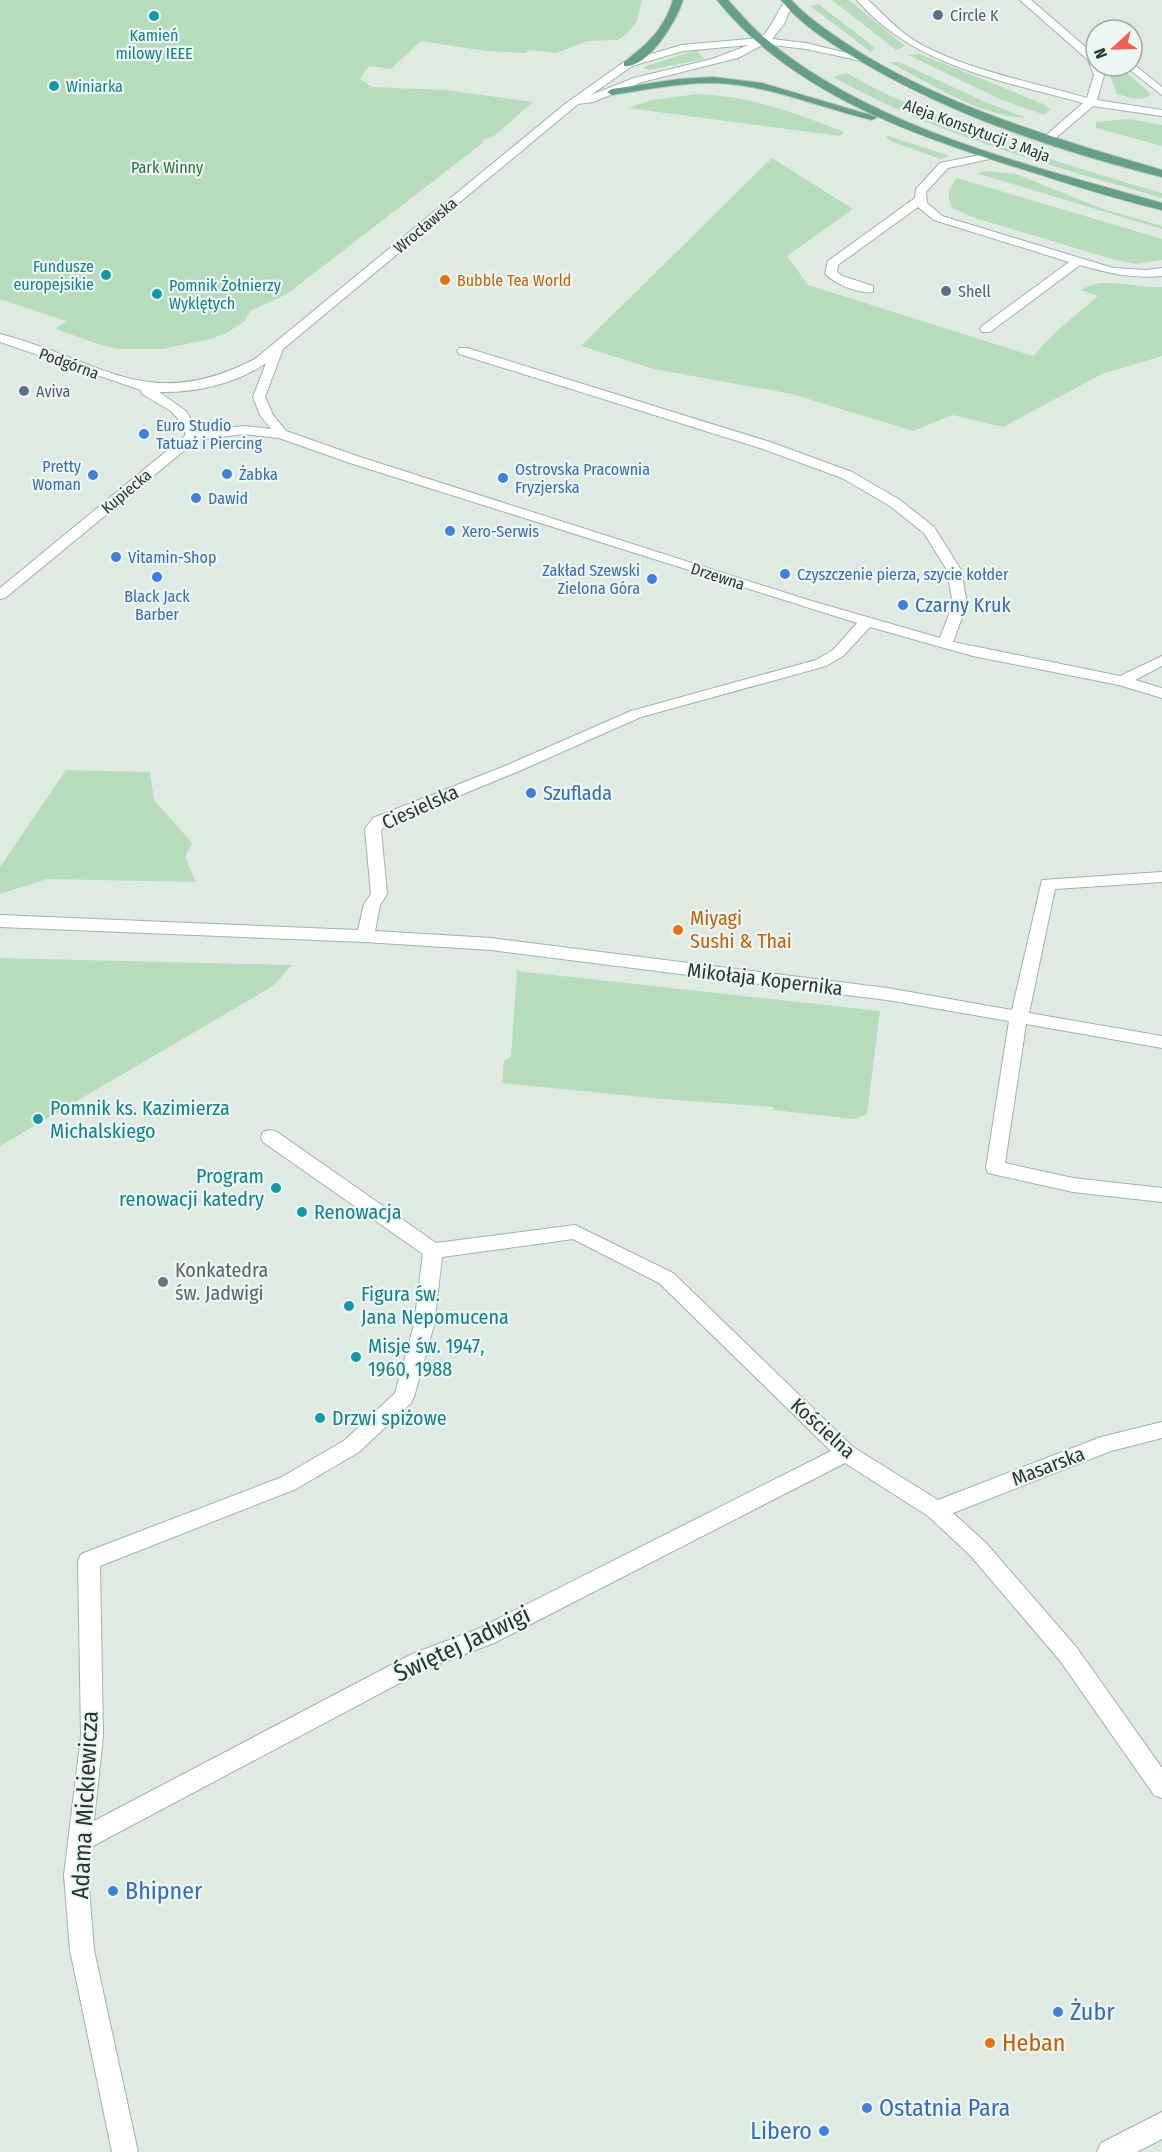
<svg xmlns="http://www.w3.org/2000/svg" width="1162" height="2152" font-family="'Fira Sans Condensed',sans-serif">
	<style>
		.green { fill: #b7dcbb }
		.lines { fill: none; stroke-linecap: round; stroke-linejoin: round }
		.minor-casing { stroke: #a2b2a9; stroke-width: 2 }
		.major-casing { stroke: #bcc4c1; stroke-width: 2 }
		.minor { fill: #fff; fill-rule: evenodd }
		.major { fill: #63a086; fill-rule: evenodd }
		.service-dot { fill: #5c6f8a; stroke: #eff7f2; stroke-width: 2 }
		.culture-dot { fill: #0f9aa8; stroke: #eff7f2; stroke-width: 2 }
		.food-dot { fill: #e8710a; stroke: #eff7f2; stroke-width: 2 }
		.shop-dot { fill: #3f7fe0; stroke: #eff7f2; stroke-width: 2 }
		.worship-dot { fill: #6b7280; stroke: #eff7f2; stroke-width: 2 }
		.labels { text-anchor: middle; stroke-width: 4.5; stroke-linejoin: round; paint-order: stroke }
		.far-service-label { font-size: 16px; fill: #4e5e75; stroke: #eff7f2; text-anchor: start }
		.far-culture-label { font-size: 16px; fill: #0d838f; stroke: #eff7f2; text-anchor: start }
		.far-street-label { font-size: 16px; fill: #203a2f; stroke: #eff7f2 }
		.far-park-label { font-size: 16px; fill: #2a713a; stroke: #eff7f2 }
		.far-food-label { font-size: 16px; fill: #c56008; stroke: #eff7f2; text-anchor: start }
		.far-shop-label { font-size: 16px; fill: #366cbe; stroke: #eff7f2; text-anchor: start }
		.shop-label { font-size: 20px; fill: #366cbe; stroke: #eff7f2; text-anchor: start }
		.street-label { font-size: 20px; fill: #203a2f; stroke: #eff7f2 }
		.food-label { font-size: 20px; fill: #c56008; stroke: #eff7f2; text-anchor: start }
		.culture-label { font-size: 20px; fill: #0d838f; stroke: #eff7f2; text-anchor: start }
		.worship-label { font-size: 20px; fill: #5b616d; stroke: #eff7f2; text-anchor: start }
		.near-street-label { font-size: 24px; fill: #203a2f; stroke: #eff7f2 }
		.near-shop-label { font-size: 24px; fill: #366cbe; stroke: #eff7f2; text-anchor: start }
		.near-food-label { font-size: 24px; fill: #c56008; stroke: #eff7f2; text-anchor: start }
	</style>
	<rect width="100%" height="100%" fill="#dfeae3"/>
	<!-- green -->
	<path class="green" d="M0 0H642L637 21 628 33 618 40 587 41 556 53 528 50 526 53 486 51 421 41 391 69 369 66 360 79 372 87 445 90 533 102 494 136 488 137 481 142H484L287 294 250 311 245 321 228 332 211 339 162 349H119L98 344 56 329 66 321 0 299Z
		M832 0H849L905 46 896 50Z
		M818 4 868 42 875 48 871 52 810 6Z
		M696 50 704 59 649 70 643 67Z
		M920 54 1043 104 1050 109 1045 115 1002 100 908 55Z
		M889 62H899L983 101 1026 118C985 118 926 82 889 62Z
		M1106 66H1119L1151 94C1140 103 1129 97 1117 94Z
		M846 73C946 128 1052 161 1162 193V198C1049 165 936 135 833 77Z
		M698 94C754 97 793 112 844 132L840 136 628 108 652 100Z
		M1129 119 1162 125V146L1096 128V122Z
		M885 135 947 155 949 156 940 159 890 141Z
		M772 158 853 209 787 256 808 285 1033 356 1058 330 1098 296 1081 290C1104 275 1136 289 1162 287V356L1102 374 1003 427 952 415 913 431 792 394 654 369 581 346Z
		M988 171 1016 174 1100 208 1162 226V229L976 173Z
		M957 178 1162 239V260L1136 264 1112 259 975 218 952 208C947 195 947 189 957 178Z
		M66 770 150 772 154 800 192 843 185 857 196 882 47 879 0 894V867Z
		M0 958 292 965 273 986 0 1146Z
		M517 971 880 1011 867 1114 854 1119 774 1110V1107L663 1099 502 1083 504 1061 511 1056Z"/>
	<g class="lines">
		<!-- minor casing -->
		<g class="minor-casing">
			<path id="minor" d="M788 0 793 3 784 24 772 39 806 43 871 59V63L806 49 764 44 738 58 642 82 593 102 578 104 283 349 265 397 273 415 286 431 360 457 808 600 940 638 953 604 947 570 924 533 890 506 842 478 760 448 459 354 457 351 459 348H467L770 442 852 472 900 500 934 527 961 570 967 604 953 642 1120 676 1162 656V666L1135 680 1162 688V698L1119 685 973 656 870 627 843 656 826 666 641 717 517 772 385 826 381 830 387 894 380 905 375 931 491 938 887 988 1012 1010 1042 880 1162 872V882L1055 889 1029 1013 1162 1036V1048L1026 1024 1005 1163 1073 1178 1162 1188V1202L1073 1192 988 1173 986 1168 1009 1021 887 1000 491 950 365 942 0 927V915L358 930 364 904 371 894 365 829 373 818 505 766 631 711 816 660 833 650 857 623 350 463 279 438 244 434 197 440 5 598 0 599V588L186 435 180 421 171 411 142 394 141 390 0 342V334C102 360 146 415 255 359L565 104 624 62 682 45 760 38C774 28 778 5 788 0ZM749 45 712 59 634 78 591 95 632 66 683 51ZM266 363 253 397 260 415 271 429 244 426 198 431 186 411 159 392C195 393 236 384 266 363Z
				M857 0H868C880 11 892 24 905 34 947 66 1036 83 1087 98L1094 75 1088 60 1020 0H1031L1096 56V66H1101L1104 75 1097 100 1162 110V116L1093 106 1051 142H1043V138L1083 103C1003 81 913 66 857 0Z
				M1132 63 1162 87V95L1125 66H1132Z
				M990 153 996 156 994 158 948 168 926 192 927 203 942 216 1113 268 1147 270 1162 268V276C1133 279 1107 273 1080 265L990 332H982L980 329 982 326 1069 262 934 220 918 207 838 265 837 272 842 276 873 286V292C859 294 834 284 825 273L828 261 915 198 916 189 940 163Z
				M270 1130 277 1132 436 1243 575 1225 673 1273 853 1447 938 1500 1101 1437 1162 1422V1438L1111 1451 953 1513 986 1543 1077 1648 1162 1768V1798L1154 1795 1061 1662 970 1555 928 1516 845 1463 494 1643 428 1668 91 1847 88 1875 94 1950 138 2152H112L70 1950 64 1875 81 1736 78 1561 81 1554 282 1477 345 1440 395 1393 414 1325 423 1254 263 1142 261 1137 263 1132ZM573 1239 659 1283 831 1451 478 1629 412 1654 94 1821 103 1736 100 1566 296 1489 359 1452 411 1403 414 1397 434 1325 442 1257Z
				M1162 2112V2139L1137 2152H1097L1101 2143Z"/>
		</g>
		<!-- major casing -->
		<g class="major-casing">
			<path id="major" d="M673 0H683C677 20 648 69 624 66V62C648 44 664 29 673 0Z
				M717 0H728C740 13 752 28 766 39 874 129 1029 165 1162 203V210C1115 199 1069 184 1022 169 913 135 791 93 717 0Z
				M781 0H791C812 22 839 39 864 55 956 110 1060 140 1162 170V177C1055 150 947 114 852 56 827 41 799 23 781 0Z
				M713 77 762 83 877 117 872 120C825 109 778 89 730 84 691 80 651 89 612 95L607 92 612 89 679 79Z"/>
		</g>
		<!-- minor -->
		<use href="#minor" class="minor"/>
		<!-- major -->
		<use href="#major" class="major"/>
	</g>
	<!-- markers -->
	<g class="service-dot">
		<circle cx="938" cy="15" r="6"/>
		<circle cx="946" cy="291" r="6"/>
		<circle cx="24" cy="391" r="6"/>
	</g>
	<g class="culture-dot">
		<circle cx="154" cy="16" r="6"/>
		<circle cx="54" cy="86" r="6"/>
		<circle cx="106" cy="275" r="6"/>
		<circle cx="157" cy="294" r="6"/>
		<circle cx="38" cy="1119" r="6"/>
		<circle cx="276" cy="1188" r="6"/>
		<circle cx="302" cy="1212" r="6"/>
		<circle cx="349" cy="1306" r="6"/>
		<circle cx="356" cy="1357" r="6"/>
		<circle cx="320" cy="1418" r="6"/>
	</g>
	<g class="food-dot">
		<circle cx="445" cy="280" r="6"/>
		<circle cx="678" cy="930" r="6"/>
		<circle cx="990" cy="2043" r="6"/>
	</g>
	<g class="shop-dot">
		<circle cx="144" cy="434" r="6"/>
		<circle cx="227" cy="474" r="6"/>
		<circle cx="93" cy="475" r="6"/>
		<circle cx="503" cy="478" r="6"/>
		<circle cx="196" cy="498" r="6"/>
		<circle cx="450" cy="531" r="6"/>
		<circle cx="116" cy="557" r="6"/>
		<circle cx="785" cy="574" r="6"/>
		<circle cx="157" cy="577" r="6"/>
		<circle cx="652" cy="579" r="6"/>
		<circle cx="903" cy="605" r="6"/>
		<circle cx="531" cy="793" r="6"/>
		<circle cx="113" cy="1891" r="6"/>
		<circle cx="1058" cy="2012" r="6"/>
		<circle cx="867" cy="2108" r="6"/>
		<circle cx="824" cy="2131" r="6"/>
	</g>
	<circle class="worship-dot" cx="163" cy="1282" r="6"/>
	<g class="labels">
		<!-- far-service labels -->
		<g class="far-service-label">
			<text x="950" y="21">Circle K</text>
			<text x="958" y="297">Shell</text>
			<text x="36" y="397">Aviva</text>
		</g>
		<!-- far-culture labels -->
		<g class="far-culture-label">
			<text x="154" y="41" text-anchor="middle">Kamień<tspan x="154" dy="18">milowy IEEE</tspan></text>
			<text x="66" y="92">Winiarka</text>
			<text x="94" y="272" text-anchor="end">Fundusze<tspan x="94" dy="18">europejsikie</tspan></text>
			<text x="169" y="291">Pomnik Żołnierzy<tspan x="169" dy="18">Wyklętych</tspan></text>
		</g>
		<!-- far-street labels -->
		<g class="far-street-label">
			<text transform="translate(977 130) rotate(20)" y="6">Aleja Konstytucji 3 Maja</text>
			<text transform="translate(425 225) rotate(-40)" y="6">Wrocławska</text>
			<text transform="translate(69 363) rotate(20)" y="6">Podgórna</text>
			<text transform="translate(126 491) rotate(-40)" y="6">Kupiecka</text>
			<text transform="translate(718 576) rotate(18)" y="6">Drzewna</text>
		</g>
		<!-- far-park labels -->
		<g class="far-park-label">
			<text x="167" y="173">Park Winny</text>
		</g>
		<!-- far-food labels -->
		<g class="far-food-label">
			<text x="457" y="286">Bubble Tea World</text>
		</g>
		<!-- far-shop labels -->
		<g class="far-shop-label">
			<text x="156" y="431">Euro Studio<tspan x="156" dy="18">Tatuaż i Piercing</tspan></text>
			<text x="81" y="472" text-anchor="end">Pretty<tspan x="81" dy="18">Woman</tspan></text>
			<text x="515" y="475">Ostrovska Pracownia<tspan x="515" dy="18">Fryzjerska</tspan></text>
			<text x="239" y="480">Żabka</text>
			<text x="208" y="504">Dawid</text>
			<text x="462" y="537">Xero-Serwis</text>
			<text x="128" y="563">Vitamin-Shop</text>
			<text x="640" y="576" text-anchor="end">Zakład Szewski<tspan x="640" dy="18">Zielona Góra</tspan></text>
			<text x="797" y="580">Czyszczenie pierza, szycie kołder</text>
			<text x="157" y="602" text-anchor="middle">Black Jack<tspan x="157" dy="18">Barber</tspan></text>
		</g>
		<!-- shop labels -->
		<g class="shop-label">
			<text x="915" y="612">Czarny Kruk</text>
			<text x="543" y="800">Szuflada</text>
		</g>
		<!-- street labels -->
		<g class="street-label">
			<text transform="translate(420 807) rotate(-24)" y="7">Ciesielska</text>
			<text transform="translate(765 979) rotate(7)" y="7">Mikołaja Kopernika</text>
			<text transform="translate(823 1428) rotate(42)" y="7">Kościelna</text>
			<text transform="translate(1048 1466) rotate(-21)" y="7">Masarska</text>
		</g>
		<!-- food labels -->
		<g class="food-label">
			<text x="690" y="925">Miyagi<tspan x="690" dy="23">Sushi &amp; Thai</tspan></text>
		</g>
		<!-- culture labels -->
		<g class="culture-label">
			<text x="50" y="1115">Pomnik ks. Kazimierza<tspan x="50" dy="23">Michalskiego</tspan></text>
			<text x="264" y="1183" text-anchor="end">Program<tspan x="264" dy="23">renowacji katedry</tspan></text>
			<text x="314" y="1219">Renowacja</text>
			<text x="361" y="1301">Figura św.<tspan x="361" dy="23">Jana Nepomucena</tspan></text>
			<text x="368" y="1353">Misje św. 1947,<tspan x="368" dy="23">1960, 1988</tspan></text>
			<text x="332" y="1425">Drzwi spiżowe</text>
		</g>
		<!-- worship labels -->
		<g class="worship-label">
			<text x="175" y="1277">Konkatedra<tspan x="175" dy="23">św. Jadwigi</tspan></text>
		</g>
		<!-- near-street labels -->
		<g class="near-street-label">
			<text transform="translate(462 1644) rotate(-25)" y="8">Świętej Jadwigi</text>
			<text transform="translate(85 1805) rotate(-87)" y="8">Adama Mickiewicza</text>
		</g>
		<!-- near-shop labels -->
		<g class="near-shop-label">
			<text x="125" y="1899">Bhipner</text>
			<text x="1070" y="2020">Żubr</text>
			<text x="879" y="2116">Ostatnia Para</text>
			<text x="812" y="2139" text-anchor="end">Libero</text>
		</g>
		<!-- near-food labels -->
		<g class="near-food-label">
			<text x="1002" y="2051">Heban</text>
		</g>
	</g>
	<!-- north arrow -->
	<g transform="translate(1114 48) rotate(248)"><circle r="28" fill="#eff7f2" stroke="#9caba4" stroke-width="1.5"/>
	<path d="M0-4.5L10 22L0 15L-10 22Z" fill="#f36154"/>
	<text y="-9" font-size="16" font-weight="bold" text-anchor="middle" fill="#203a2f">N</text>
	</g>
</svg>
